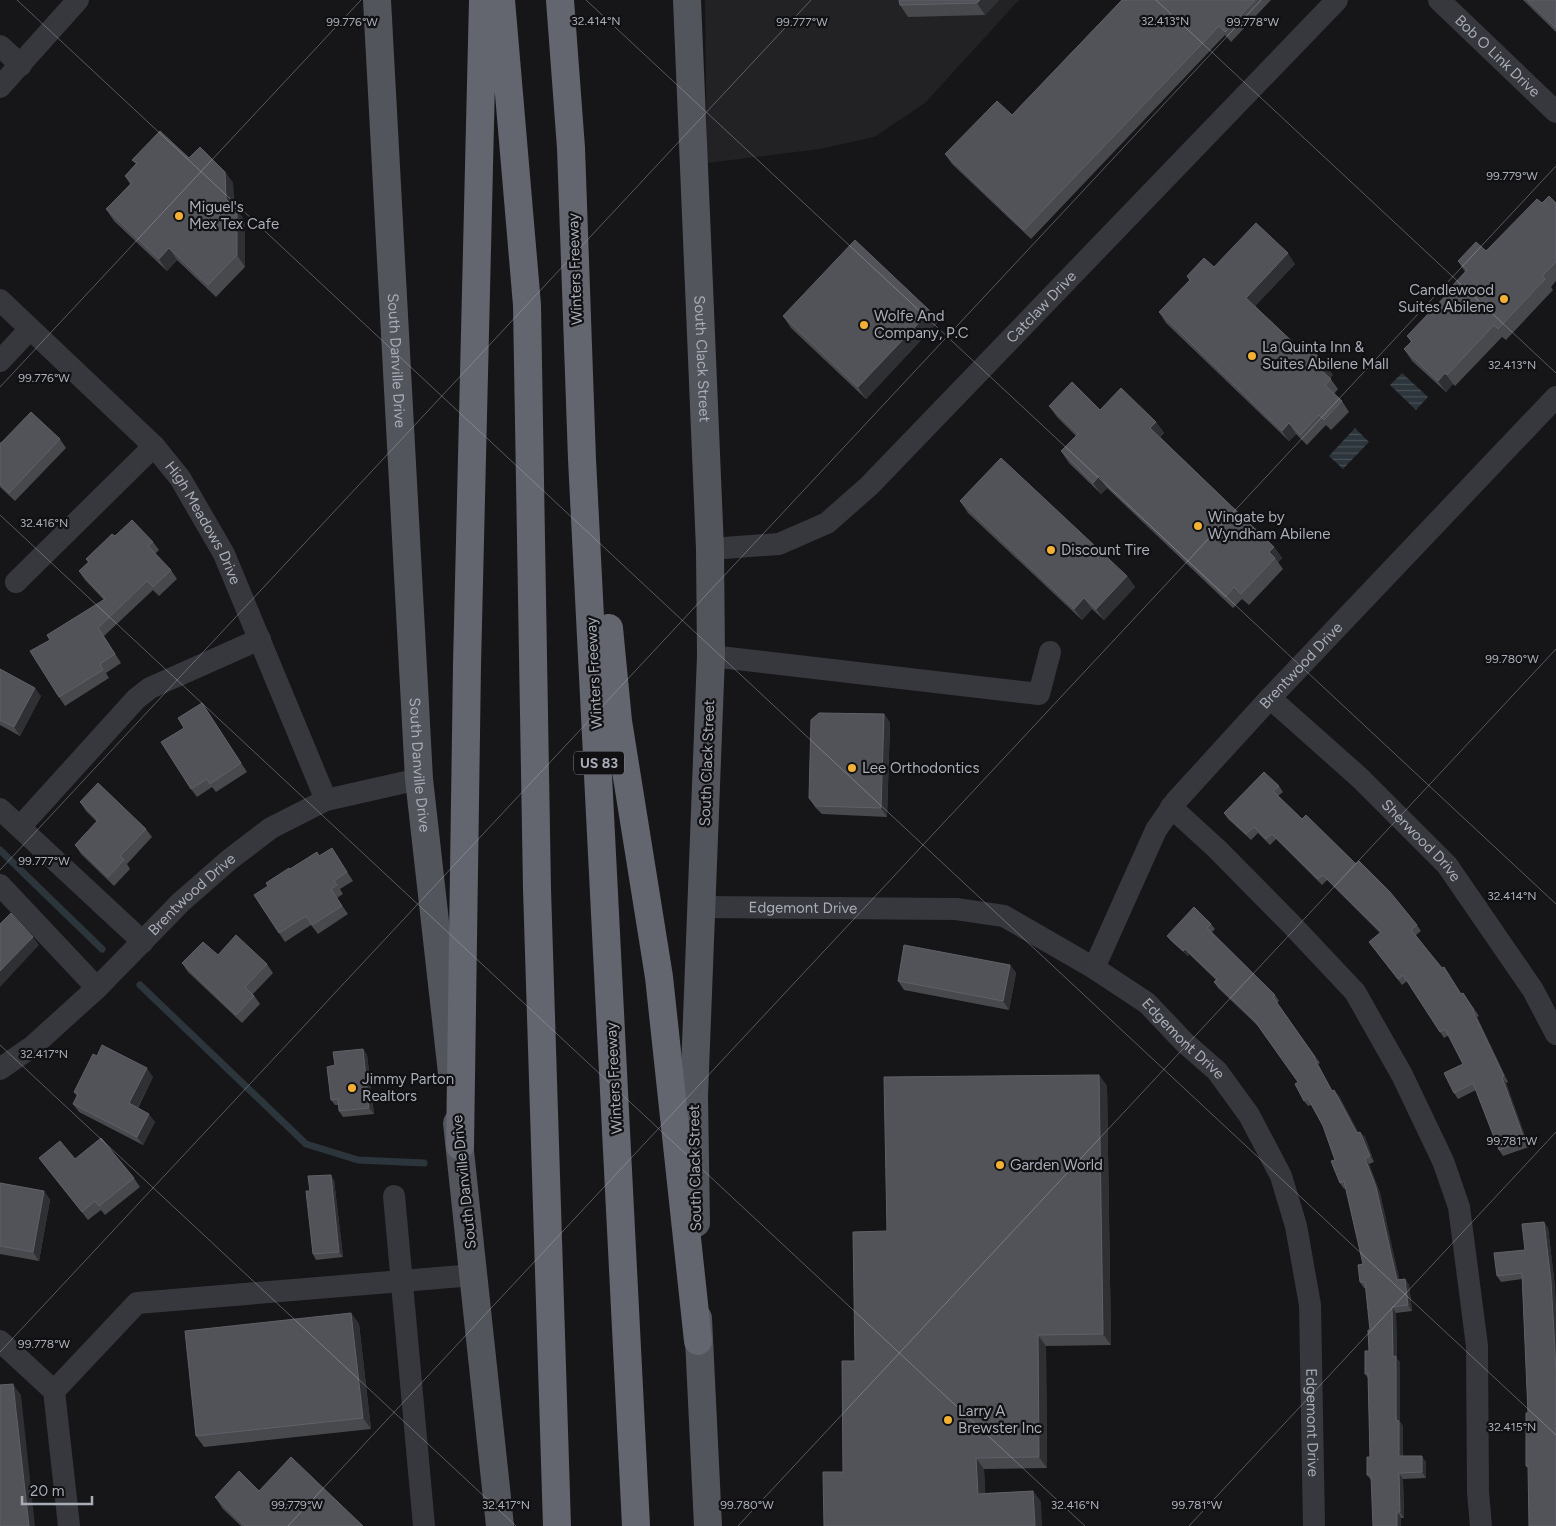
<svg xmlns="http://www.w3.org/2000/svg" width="1556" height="1526" font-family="Figtree,sans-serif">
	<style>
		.built { fill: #222225 }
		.water { fill: url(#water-rules) }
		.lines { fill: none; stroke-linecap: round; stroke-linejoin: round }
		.stream { stroke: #2c353c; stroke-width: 7 }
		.minor { stroke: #37383d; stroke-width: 22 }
		.major { stroke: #53555c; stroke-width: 28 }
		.highway { stroke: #63666e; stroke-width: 28 }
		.wall { fill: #47494d }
		.shaded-wall { fill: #2f3033 }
		.building { fill: #525359; stroke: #5f6168 }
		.ticks { fill: none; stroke: #a8adb8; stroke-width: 1; stroke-opacity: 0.45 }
		.poi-dot { fill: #f2b134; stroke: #111113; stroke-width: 2 }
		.labels { text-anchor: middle; stroke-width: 4.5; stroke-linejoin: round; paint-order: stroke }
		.shield { fill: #111113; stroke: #7b7e86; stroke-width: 1 }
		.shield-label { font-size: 14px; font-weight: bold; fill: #a8adb8 }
		.street-label { font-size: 15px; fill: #a8adb8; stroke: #111113 }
		.poi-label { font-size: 15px; fill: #a8adb8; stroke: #111113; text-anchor: start }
		.ticks-label { font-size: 12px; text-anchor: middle; fill: #a8adb8; stroke: #111113; stroke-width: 4.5; stroke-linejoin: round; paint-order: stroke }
	</style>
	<defs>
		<pattern id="water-rules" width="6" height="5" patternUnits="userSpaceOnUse" patternTransform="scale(1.25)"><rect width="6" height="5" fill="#2c353c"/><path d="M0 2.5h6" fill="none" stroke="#485056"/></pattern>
	</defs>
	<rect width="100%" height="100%" fill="#161618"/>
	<!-- built -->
	<path class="built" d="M705 0H1019L925 103 874 137 819 149 707 163Z"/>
	<!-- water -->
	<path class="water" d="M1402 373 1428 397 1416 410 1390 385Z
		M1355 428 1369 442 1343 469 1329 456Z"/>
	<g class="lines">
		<!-- stream -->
		<path class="stream" d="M0 850 102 949
			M140 985 306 1144 358 1160 424 1163"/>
		<!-- minor -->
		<g class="minor">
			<path id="s1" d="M1439 0 1556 112"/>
			<path d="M0 46 21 65"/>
			<path d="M0 87 78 0"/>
			<path id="s2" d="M0 300 154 446 180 478 224 554 326 800"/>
			<path d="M0 361 30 329"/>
			<path id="s3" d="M710 549 779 544 827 523 869 486 1337 0"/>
			<path d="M16 582 154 446"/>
			<path d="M711 656 1039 694 1050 652"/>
			<path id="s4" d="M1270 698 1360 778 1447 865 1533 990 1556 1034"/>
			<path d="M1171 807 1217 849 1291 924 1355 992 1402 1075 1443 1161 1459 1207 1477 1346 1478 1492 1481 1526"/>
			<path d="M0 809 143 942"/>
			<path d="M20 827 136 699 150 688 260 639"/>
			<path d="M0 885 97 988"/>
			<path id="s5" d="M701 907 956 909 1004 916 1094 968 1147 1003 1185 1043 1217 1071 1249 1115 1281 1176 1296 1226 1310 1305 1314 1526"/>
			<path id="s6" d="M1094 968 1156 830 1176 801 1270 698 1556 397"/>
			<path id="s7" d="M0 1069 33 1046 97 988 181 902 229 860 271 828 326 800 419 779"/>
			<path d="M394 1196 424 1526"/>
			<path d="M0 1341 54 1391 69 1526"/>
			<path d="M54 1391 137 1303 474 1275"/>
		</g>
		<!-- major -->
		<g class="major">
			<path id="s8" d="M377 0 419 779 452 1073"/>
			<path id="s9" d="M687 0 710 549 711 656 694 1096 696 1223"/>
			<path d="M457 1123 500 1526"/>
			<path d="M698 1318 708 1526"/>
		</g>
		<!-- highway -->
		<path class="highway" d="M501 0 527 305 537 889 557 1526
			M560 0 571 148 582 459 636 1526
			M609 628 618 721 659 977 698 1341
			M460 1146 467 665 483 0"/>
	</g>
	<!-- wall -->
	<path class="wall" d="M899 0H999L985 15 908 17 900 5Z
		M1122 0H1271L1231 42 1225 35 1031 239 952 164 945 154 1012 115Z
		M1523 0H1556V32Z
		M189 158 225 172 233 183 234 206 245 221V267L216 297 177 260 167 271 114 221 106 209 130 184 125 176 136 164 132 160Z
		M1542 203H1556V281L1551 287 1553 290 1506 340 1502 337 1455 386 1453 384 1446 392 1412 361 1404 349 1411 342 1407 336 1454 287 1465 272 1458 261 1486 251Z
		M1295 264 1255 306 1299 348 1333 375 1330 378 1338 389 1334 394 1342 401 1349 412 1331 430 1326 425 1307 445 1296 434 1289 441 1166 323 1159 312 1190 281 1187 276 1214 267Z
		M783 316 938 322 866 399 791 328Z
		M1049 406 1100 410 1156 422 1164 433 1160 437 1274 547 1282 558 1278 562 1283 569 1249 605 1242 599 1233 608 1107 488 1101 494 1069 463 1061 451 1076 436 1057 417Z
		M60 439 66 448 15 501 0 487V443H1Z
		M960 501 1127 576 1135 587 1104 620 1092 609 1082 620 968 513Z
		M115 536 153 542 159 550 155 554 171 570 177 579 159 596 153 590 104 636 121 663 106 673 109 678 65 706 59 697 50 640 104 600 85 580 79 571 88 562 86 559Z
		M0 669 41 696 20 736 0 725Z
		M208 712 247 772 216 792 212 787 197 797 191 789Z
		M884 714 890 723 887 817 822 814 815 807 809 798Z
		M1279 786 1283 792 1278 796 1302 819 1417 925 1421 931 1416 935 1461 994 1463 993 1479 1016 1477 1017 1508 1082 1506 1083 1529 1147 1503 1156 1499 1150 1476 1090 1458 1099 1454 1093 1463 1064 1449 1035 1444 1038 1407 981 1402 985 1369 942 1380 933 1327 880 1322 885 1276 839 1270 845 1258 833 1251 840 1228 819 1224 813Z
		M80 802 146 829 152 837 127 864 130 869 114 886 81 854 75 845 97 822 86 811Z
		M332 848 353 881 340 889 343 894 337 898 348 914 318 934 311 925 285 942 279 933 290 869 319 856Z
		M1211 924 1215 929 1212 932 1275 995 1279 1001 1277 1003 1320 1063 1318 1064 1332 1091 1339 1096 1358 1132 1365 1137 1374 1162 1369 1164 1380 1193 1399 1280 1405 1279 1409 1285 1412 1311 1396 1313 1397 1359 1400 1362V1422L1403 1426V1456L1426 1462V1478L1403 1479 1404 1518H1401L1367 1475 1370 1457 1368 1378 1365 1374 1369 1351 1370 1330 1366 1288H1364L1360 1282 1363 1264 1346 1188 1344 1189 1340 1183 1335 1160 1323 1126 1311 1105 1308 1106 1304 1101 1298 1082 1258 1026 1218 988 1214 982 1216 980 1189 954 1188 956 1171 941 1167 936Z
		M218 955 267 964 273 973 253 994 260 1004 242 1023 188 972 182 963Z
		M1010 965 1016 973 1009 1010 904 990 898 981Z
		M363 1049 367 1055 374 1114 343 1117 339 1111V1105H335L331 1100 335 1065Z
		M97 1056 153 1077 138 1108 155 1122 143 1145 79 1112 73 1104 77 1096 74 1092Z
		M1099 1075 1107 1086 1111 1345 1046 1346 1047 1468 984 1469 985 1493 1033 1491 1041 1502 843 1472 855 1361 887 1231Z
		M39 1158 75 1159 134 1178 140 1187 105 1215 101 1210 88 1220Z
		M334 1180 343 1257 316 1260 313 1254 310 1191Z
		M0 1183 44 1191 50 1200 39 1261 0 1254Z
		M1544 1222 1548 1228 1555 1287 1528 1468 1526 1466 1528 1413 1522 1279 1501 1282 1497 1276 1525 1250Z
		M351 1313 359 1324 371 1429 204 1447 196 1436Z
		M259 1491 363 1526H241L223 1509 215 1497Z"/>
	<!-- shaded-wall -->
	<path class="shaded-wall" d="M980 0H999L985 15 977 3Z
		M225 172 233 183 234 210 226 199Z
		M237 210 245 221V267L237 255Z
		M169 248 177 260 167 271 159 259Z
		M1288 253 1295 264 1253 308 1246 298Z
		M930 311 938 322 866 399 858 387Z
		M1326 364 1333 375 1329 380 1321 370Z
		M1445 373 1453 384 1446 392 1438 381Z
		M1156 422 1164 433 1158 439 1150 428Z
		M1289 423 1296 434 1289 441 1282 431Z
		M1099 476 1107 488 1101 494 1093 483Z
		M1274 547 1282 558 1278 562 1275 558 1269 552Z
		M1127 576 1135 587 1104 620 1096 609Z
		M1084 598 1092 609 1082 620 1074 609Z
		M35 688 41 696 20 736 14 727Z
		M884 714 890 723 887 817 881 808Z
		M33 937 39 945 0 987V971Z
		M1185 949 1189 954 1188 956 1183 951Z
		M1010 965 1016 973 1009 1010 1003 1001Z
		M1473 1011 1477 1017 1508 1082 1504 1076Z
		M363 1049 367 1055 374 1114 369 1108Z
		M1314 1058 1318 1064 1336 1097 1332 1091Z
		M147 1068 153 1077 135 1112 129 1103Z
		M1099 1075 1107 1086 1111 1345 1103 1334Z
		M1502 1077 1506 1083 1529 1147 1525 1141Z
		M1334 1090 1339 1096 1362 1139 1357 1133Z
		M149 1114 155 1122 143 1145 137 1137Z
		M1360 1132 1365 1137 1374 1162 1370 1156Z
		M1365 1158 1369 1164 1380 1193 1401 1286 1397 1280Z
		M331 1175 334 1180 343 1257 339 1252Z
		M44 1191 50 1200 39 1261 33 1252Z
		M1544 1222 1548 1228 1555 1287 1556 1302V1379Z
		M1405 1279 1409 1285 1412 1311 1408 1305Z
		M1392 1307 1396 1313 1397 1359 1400 1362V1422L1403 1426V1462L1399 1456 1393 1357Z
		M351 1313 359 1324 371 1429 363 1418Z
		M1038 1335 1046 1346 1047 1468 1039 1457Z
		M13 1384 21 1395 35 1526H29Z
		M1422 1456 1426 1462V1478L1422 1472Z
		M976 1458 984 1469 986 1505 978 1494Z
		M1399 1473 1403 1479 1404 1518 1400 1512Z
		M1033 1491 1041 1502 1042 1526H1035Z
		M1397 1512 1401 1518V1526H1397Z"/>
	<!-- building -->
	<path class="building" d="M899 0H980L977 3 900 5Z
		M1122 0H1255L1225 32 1219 26 1024 230 945 154 997 101 1012 115Z
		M1527 0H1556V28Z
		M160 131 189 158 200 147 225 172 226 199 237 210V255L208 285 169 248 159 259 106 209 132 183 125 176 137 163 132 160Z
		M1549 196 1556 203V262L1542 276 1545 279 1498 329 1494 325 1447 375 1445 373 1438 381 1404 349 1412 341 1407 336 1454 287 1452 286 1467 270 1458 261 1476 242 1486 251 1537 199 1542 203Z
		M1256 223 1288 253 1246 298 1299 348 1304 343 1326 364 1321 370 1331 379 1325 385 1342 401 1324 420 1319 415 1300 435 1289 423 1282 431 1159 312 1190 280 1187 276 1204 258 1214 267Z
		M855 240 930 311 858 387 783 316Z
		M1072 382 1100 410 1121 388 1156 422 1150 428 1274 547 1269 552 1275 558 1241 594 1234 587 1225 597 1099 476 1093 483 1061 451 1078 434 1049 406Z
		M31 412 60 439 9 493 0 484V443H1Z
		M1001 458 1127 576 1096 609 1084 598 1074 609 960 501Z
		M132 520 153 542 148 546 171 570 153 587 147 581 98 628 115 654 100 664 103 670 59 697 30 651 50 640 47 635 105 599 79 571 89 562 86 559 112 534 115 536Z
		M0 669 35 688 14 727 0 720Z
		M202 703 241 763 210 784 207 779 191 789 161 742 184 728 178 718Z
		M819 713 884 714 881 808 816 806 809 798 811 720Z
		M1264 772 1279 786 1273 791 1302 819 1306 815 1356 864 1359 861 1390 892 1417 925 1411 930 1442 968 1444 967 1461 994 1463 993 1474 1010 1473 1011 1504 1076 1502 1077 1525 1141 1499 1150 1473 1083 1454 1093 1444 1073 1463 1064 1445 1029 1440 1032 1403 975 1398 979 1369 942 1381 932 1323 875 1318 879 1272 834 1266 839 1254 827 1246 834 1224 813Z
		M98 783 146 829 120 856 124 860 108 877 75 845 98 820 80 802Z
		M332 848 347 872 334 881 337 885 331 889 342 906 312 925 306 916 279 933 254 895 268 886 266 883 289 868 290 869 317 852 319 856Z
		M1194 907 1211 924 1207 928 1275 995 1273 997 1315 1057 1314 1058 1332 1091 1334 1090 1357 1133 1360 1132 1370 1156 1365 1158 1376 1187 1397 1280 1405 1279 1408 1305 1392 1307 1393 1357 1396 1356V1420L1399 1421V1456H1422V1472L1399 1473 1400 1512H1397V1526H1373L1371 1475H1367V1457H1370L1368 1373 1365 1374V1351H1369L1368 1330H1370L1365 1282H1360L1358 1265 1363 1264 1344 1181 1340 1183 1331 1161 1335 1160 1323 1126 1308 1098 1304 1101 1295 1084 1298 1082 1254 1020 1214 982 1217 979 1185 949 1183 951 1167 936Z
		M11 913 33 937 0 971V924Z
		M236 935 267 964 245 987 254 996 236 1015 182 963 203 942 218 955Z
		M904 945 1010 965 1003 1001 898 981Z
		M102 1045 147 1068 129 1103 149 1114 137 1137 73 1104 78 1094 74 1092 93 1054 97 1056Z
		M363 1049 369 1108 339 1111 338 1099 331 1100 327 1067 335 1065 333 1052Z
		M1099 1075 1103 1334 1038 1335 1039 1457 976 1458 978 1494 1033 1491 1035 1526H824L823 1472H843L842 1361H855L853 1232 887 1231 884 1077Z
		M101 1138 134 1178 99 1206 95 1201 82 1212 39 1158 60 1141 75 1159Z
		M331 1175 339 1252 313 1254 306 1191H310L308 1176Z
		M0 1183 44 1191 33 1252 0 1246Z
		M1544 1222 1551 1281 1555 1349 1556 1379V1526H1529L1528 1466H1526V1413H1528L1522 1273 1497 1276 1494 1253 1525 1250 1522 1224Z
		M351 1313 363 1418 196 1436 185 1331Z
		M13 1384 29 1526H0V1385Z
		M291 1457 363 1526H245L215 1497 239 1471 259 1491Z"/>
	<!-- ticks -->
	<path class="ticks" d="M17 0 1556 1435M586 0 1556 904M1156 0 1556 373M0 387 361 0M0 515 1085 1526M0 870 811 0M0 1045 516 1526M0 1352 1261 0M288 1526 1556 166M738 1526 1556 649M1189 1526 1556 1132"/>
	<!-- markers -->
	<g class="poi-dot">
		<circle cx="179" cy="216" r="5"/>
		<circle cx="1504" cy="299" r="5"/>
		<circle cx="864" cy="325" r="5"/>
		<circle cx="1252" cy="356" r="5"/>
		<circle cx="1198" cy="526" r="5"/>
		<circle cx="1051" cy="550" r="5"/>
		<circle cx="852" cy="768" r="5"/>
		<circle cx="352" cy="1088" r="5"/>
		<circle cx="1000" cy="1165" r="5"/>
		<circle cx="948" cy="1420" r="5"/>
	</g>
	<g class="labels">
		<!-- shield labels -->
		<rect class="shield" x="574" y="751.5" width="50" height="23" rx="4"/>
		<g class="shield-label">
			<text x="599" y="768">US 83</text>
		</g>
		<!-- street labels -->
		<g class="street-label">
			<text dy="5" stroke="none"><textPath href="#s1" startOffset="81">Bob O Link Drive</textPath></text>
			<text transform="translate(575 269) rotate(-92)" y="5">Winters Freeway</text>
			<text dy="5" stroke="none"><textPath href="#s3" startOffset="426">Catclaw Drive</textPath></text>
			<text dy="5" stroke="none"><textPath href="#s9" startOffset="359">South Clack Street</textPath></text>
			<text dy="5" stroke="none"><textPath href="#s8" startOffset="361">South Danville Drive</textPath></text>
			<text dy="5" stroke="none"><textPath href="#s2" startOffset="304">High Meadows Drive</textPath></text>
			<text dy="5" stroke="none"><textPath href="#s6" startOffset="371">Brentwood Drive</textPath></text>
			<text transform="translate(594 673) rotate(-93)" y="5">Winters Freeway</text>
			<text transform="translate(707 763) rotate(-88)" y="5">South Clack Street</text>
			<text dy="5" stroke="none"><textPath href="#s8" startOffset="766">South Danville Drive</textPath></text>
			<text dy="5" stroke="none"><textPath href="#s4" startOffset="208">Sherwood Drive</textPath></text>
			<text dy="5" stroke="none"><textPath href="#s7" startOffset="260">Brentwood Drive</textPath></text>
			<text dy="5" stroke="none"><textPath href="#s5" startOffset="102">Edgemont Drive</textPath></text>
			<text dy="5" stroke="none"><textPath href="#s5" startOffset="522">Edgemont Drive</textPath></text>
			<text transform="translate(614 1078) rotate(-93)" y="5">Winters Freeway</text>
			<text transform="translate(695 1168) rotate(-91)" y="5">South Clack Street</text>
			<text transform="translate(464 1182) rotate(-96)" y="5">South Danville Drive</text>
			<text dy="5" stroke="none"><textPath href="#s5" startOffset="942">Edgemont Drive</textPath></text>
		</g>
		<!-- poi labels -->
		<g class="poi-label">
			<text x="189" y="212">Miguel's<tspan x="189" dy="17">Mex Tex Cafe</tspan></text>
			<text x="1494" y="295" text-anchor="end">Candlewood<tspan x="1494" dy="17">Suites Abilene</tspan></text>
			<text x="874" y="321">Wolfe And<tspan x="874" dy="17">Company, P.C</tspan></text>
			<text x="1262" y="352">La Quinta Inn &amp;<tspan x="1262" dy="17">Suites Abilene Mall</tspan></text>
			<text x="1208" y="522">Wingate by<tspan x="1208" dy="17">Wyndham Abilene</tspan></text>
			<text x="1061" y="555">Discount Tire</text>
			<text x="862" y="773">Lee Orthodontics</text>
			<text x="362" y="1084">Jimmy Parton<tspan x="362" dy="17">Realtors</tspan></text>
			<text x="1010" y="1170">Garden World</text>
			<text x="958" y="1416">Larry A<tspan x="958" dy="17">Brewster Inc</tspan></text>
		</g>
	</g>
	<g class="ticks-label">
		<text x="596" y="25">32.414°N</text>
		<text x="1165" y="25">32.413°N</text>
		<text x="352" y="26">99.776°W</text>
		<text x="802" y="26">99.777°W</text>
		<text x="1253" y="26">99.778°W</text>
		<text x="1512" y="180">99.779°W</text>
		<text x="1512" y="369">32.413°N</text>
		<text x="44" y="382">99.776°W</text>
		<text x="44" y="527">32.416°N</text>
		<text x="1512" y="663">99.780°W</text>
		<text x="44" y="865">99.777°W</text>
		<text x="1512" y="900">32.414°N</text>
		<text x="44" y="1058">32.417°N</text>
		<text x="1512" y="1145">99.781°W</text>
		<text x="44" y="1348">99.778°W</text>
		<text x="1512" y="1431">32.415°N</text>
		<text x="297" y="1509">99.779°W</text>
		<text x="747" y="1509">99.780°W</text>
		<text x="1197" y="1509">99.781°W</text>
		<text x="506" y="1509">32.417°N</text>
		<text x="1075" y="1509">32.416°N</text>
	</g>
	<!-- scale -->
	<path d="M22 1496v8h70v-8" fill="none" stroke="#a8adb8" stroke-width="2.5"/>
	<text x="30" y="1496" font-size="15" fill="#a8adb8" stroke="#111113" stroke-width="4" paint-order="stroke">20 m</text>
</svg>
